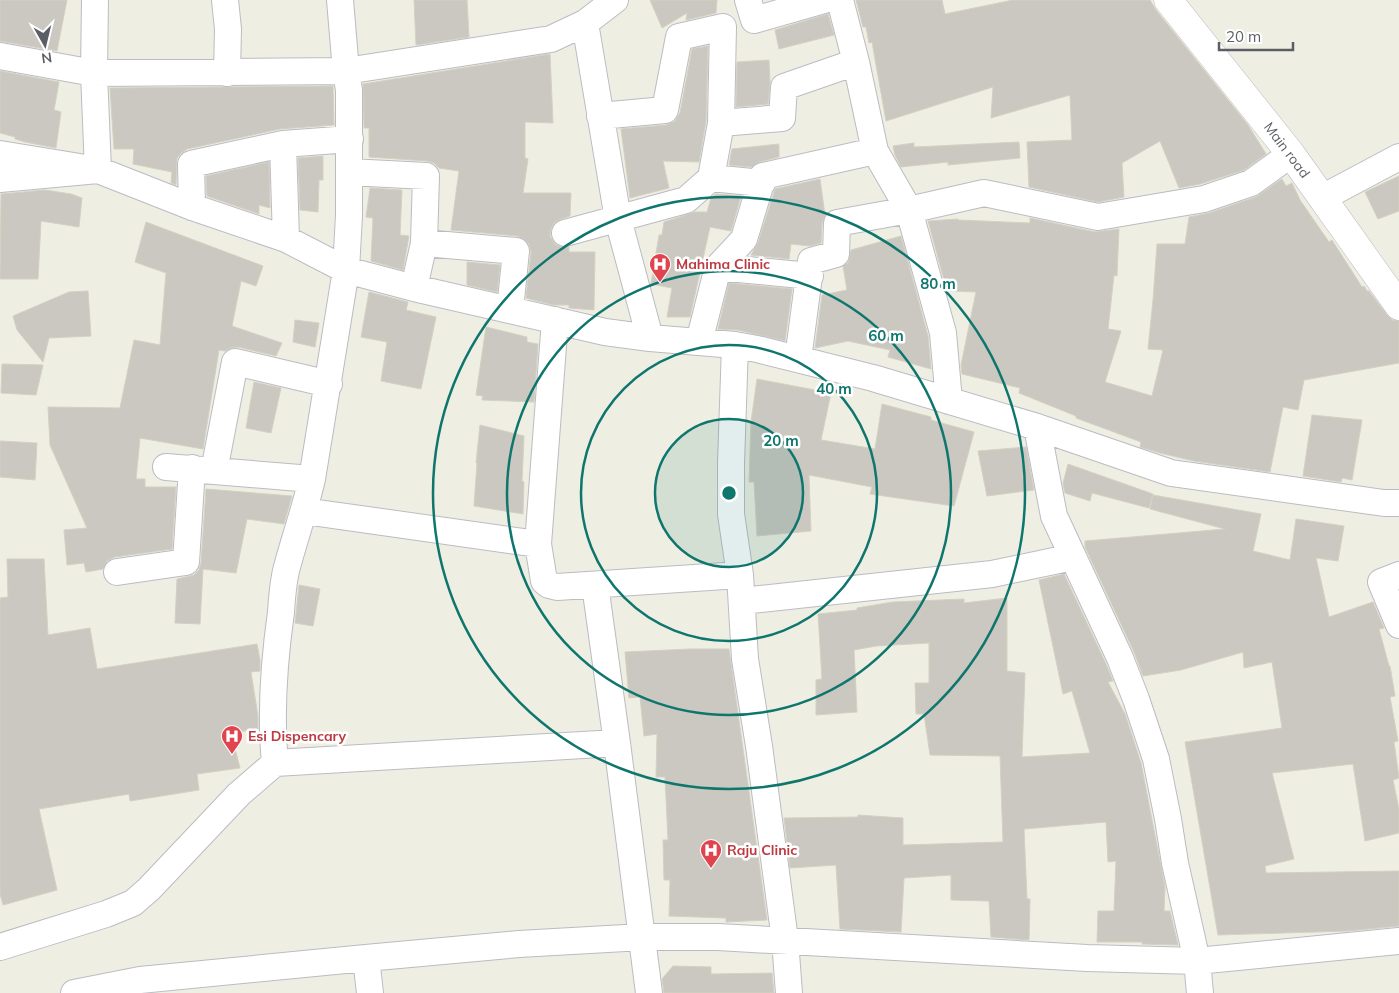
<svg xmlns="http://www.w3.org/2000/svg" width="1399" height="993" font-family="Mulish,sans-serif">
	<style>
		.building { fill: #cac8c0; stroke: #d4d1c1 }
		.lines { fill: none; stroke-linecap: round; stroke-linejoin: round }
		.minor-casing { stroke: #bbbcc3; stroke-width: 28 }
		.tertiary-casing { stroke: #bbbcc3; stroke-width: 29 }
		.minor { stroke: #fff; stroke-width: 26 }
		.tertiary { stroke: #fff; stroke-width: 28 }
		.ring { fill: none; stroke: #0f766e; stroke-width: 2.5 }
		.labels { text-anchor: middle; stroke-width: 5; stroke-linejoin: round; paint-order: stroke }
		.street-label { font-size: 14px; fill: #5b5e65; stroke: #fff }
		.health-label { font-size: 14px; font-weight: bold; fill: #be3a42; stroke: #fff; text-anchor: start }
		.centre { fill: #0f766e; stroke: #fff; stroke-width: 2.5 }
		.ring-label { font-size: 15px; text-anchor: middle; font-weight: bold; fill: #0f766e; stroke: #fff; stroke-width: 5; stroke-linejoin: round; paint-order: stroke }
	</style>
	<rect width="100%" height="100%" fill="#efeee3"/>
	<!-- building -->
	<path class="building" d="M0 0H67L57 51 0 41Z
		M414 0H467L469 37 416 45Z
		M650 0H717L716 13 686 20 687 13 662 28Z
		M856 0H942L945 14 1013 0H1150L1156 10 1248 125 1266 154 1244 170 1200 184 1179 188 1160 141 1122 163 1124 197 1098 202 1029 187 1027 142 1072 140 1070 95 991 118 993 87 886 121 872 42 869 43 866 27H863Z
		M828 14 834 35 779 49 775 30Z
		M708 46 706 121 699 162 663 161 669 188 630 198 621 129 666 125 675 121 680 113 692 49Z
		M550 54 553 123 525 122V158L528 159 523 193H571L570 216 561 219 554 223 551 229 550 236 555 244 562 248 569 247V252H595L594 310 569 308V305H553L526 298 531 252 529 244 524 239 517 236 451 230 459 171 439 168 434 163 427 161 369 157V128H364L363 84Z
		M769 60 770 83 768 104 736 107 737 62Z
		M0 71 59 82 54 110 61 112 56 148 25 142 15 139V137L0 133Z
		M333 86 334 125 280 129 187 149 181 153 177 158 176 185 171 183 172 172 133 164 134 149H114L110 88Z
		M1019 142 1020 158 948 165V162L901 167 895 155 893 146 914 143V147Z
		M779 144V157L759 162 752 167 729 165 732 149Z
		M323 156V180H319L318 212 300 210 298 158Z
		M269 162 270 208 259 205V214L207 196 206 176Z
		M1399 176V211L1378 219 1365 192Z
		M820 179 825 215 822 223 821 243 810 246 791 244 789 259 751 255 758 243 775 189Z
		M1282 179 1286 186 1292 183 1300 200 1329 242 1332 240 1362 287 1364 286 1367 291H1369L1387 315 1392 320 1399 321V363L1304 380 1298 410 1283 407 1270 472 1194 461 1160 453 1140 447 1141 442 1076 418V416L1019 393 1020 388 962 374 961 365 976 292 947 291 928 221 958 219V220L1030 223V218L1095 232 1119 229 1117 276 1114 275 1108 329 1121 331 1105 382 1152 396 1163 350 1148 349 1153 300 1157 244H1185L1189 217 1209 213 1256 197Z
		M370 188 402 190 400 235 409 236 403 270 371 261 373 218 366 217Z
		M45 190 71 194 82 198 79 227 41 221 38 279H0L1 194Z
		M716 194 741 196 731 231 710 227 690 317H667L672 288 651 284 659 235H662L664 222 695 212H707L711 198Z
		M146 222 263 266 256 286 241 281 232 326 282 343 276 356 238 347 231 348 225 351 219 350 203 449 140 438 136 479H145V487H176L172 549 115 557 107 561 103 569 86 572 84 563 67 565 64 530 87 528 50 445 48 407 120 408 134 340 160 345 166 273 135 262Z
		M901 236 928 336 931 369 888 357 890 350 848 341 815 348 822 295 847 290 843 266 848 263 851 250Z
		M467 262 500 265 497 292 467 285Z
		M729 283 792 289 785 341 738 330 718 329Z
		M88 291 91 336 49 338 43 362 17 330 13 316 69 292Z
		M369 292 408 302 406 310 436 317 421 389 381 381 387 342 361 337Z
		M295 320 319 323 315 347 293 342Z
		M486 327 527 337V342L538 344 534 402 482 400 483 396 476 395Z
		M2 364 43 365 36 395 1 393Z
		M757 379 831 393 821 440 875 449 882 404 931 417V420L974 432 954 506 870 494 872 487 809 475 811 531 757 536 754 482H749L751 422Z
		M254 382 281 388 271 433 246 428Z
		M1312 415 1362 420 1352 480 1342 478 1341 482 1303 476Z
		M480 425 524 436 522 481 524 482 523 514 474 506 477 463H476Z
		M0 441 37 443 35 480 0 477Z
		M1026 447 1034 490 987 496 978 451Z
		M1068 464 1153 494 1149 508 1092 493 1090 501 1065 493 1063 483Z
		M206 489 292 496 284 524 247 519 236 573 203 569 200 624 175 623 177 579 194 575 199 570 201 563Z
		M1153 495 1261 514 1253 551 1290 560 1296 519 1344 526 1338 561 1316 558 1329 617 1373 602 1384 628 1379 629 1389 666H1390L1395 696 1390 697 1398 741 1394 742 1399 778 1393 780 1399 809V833L1365 841 1353 764 1272 773 1294 859 1265 866 1266 873 1399 871V926L1348 931 1218 935 1185 742 1282 728 1272 662 1244 668 1243 652 1181 670 1143 676 1134 652 1085 547V541L1225 529 1150 509Z
		M7 559H44L48 635 90 628 97 669 257 644 260 660V671L251 672 258 716V729L231 733 240 768 197 774 199 790 130 801 129 794 39 809 57 890 3 905 0 894V598L8 597Z
		M1064 574 1106 664 1113 681 1108 682 1125 714 1141 763 1165 887 1164 911H1170L1178 945 1142 944V942H1097L1098 911H1114L1116 861 1108 862 1106 822 1024 829 1027 899H1030L1029 940 991 937 989 901 951 900V875L904 878 901 932 840 929 836 865 790 868 784 818 858 817V815L903 818V845L1003 842 1000 756 930 755 924 714H916L915 683H929V643L876 646 854 650 857 712 816 715V680L822 679 818 614 857 610V608L893 602 964 599V603L1007 598V671L1025 673 1022 757 1090 753 1072 691 1063 694 1039 580Z
		M299 585 320 589 313 626 295 623Z
		M690 649H729L767 920 726 922V918L669 916 670 880H664L663 840H668L665 777H656L657 734 644 736 640 697 629 698 625 652Z
		M673 966 711 967V974L772 973 774 993H664L662 979Z"/>
	<g class="lines">
		<!-- minor casing -->
		<g class="minor-casing">
			<path id="minor" d="M225 0 228 29 227 73
				M748 0 754 20 824 0
				M840 0 856 62 875 151 909 210 943 333 949 401
				M585 23 615 0
				M0 56 94 73 346 71 551 39 585 23 618 219 650 338
				M600 116 665 110 679 37 723 27 721 123
				M283 144 350 139
				M0 154 98 170 192 207 286 239 346 270 414 288 605 332 650 338 735 345 757 349 873 378 1037 427 1171 473 1384 503H1399
				M349 172 426 176 424 243 414 288
				M711 178 721 123 782 118 784 87 856 62
				M0 179 98 170 94 73 95 0
				M1322 198 1399 157
				M192 207 191 164 283 144 286 239
				M565 233 686 200 711 178 762 183
				M424 243 516 251 510 310
				M718 267 810 276
				M699 342 718 267 744 239 763 176 875 151
				M735 345 731 463V514L740 575 745 659 759 746 785 940 789 993
				M798 359 811 261 836 254 837 223 909 210 984 193 1098 217 1204 199 1251 183 1291 154
				M166 467 312 479
				M214 471 235 362 329 384
				M304 511 538 544 555 320
				M538 544 544 581 549 585 557 587 740 575
				M117 572 186 562 192 468
				M1399 575 1381 582 1399 625
				M595 585 617 743
				M742 601 992 574 1073 557
				M275 763C270 713 274 662 281 612 282 597 283 581 287 567 295 537 305 509 312 479L346 270 349 215V90L346 71 340 0
				M0 947 106 914 133 903 149 889 239 794 275 763 617 743 649 993
				M366 958 370 993
				M74 993 140 980 366 958 519 944 643 937H718L1087 958 1197 961 1175 863 1168 819 1156 759 1136 699 1120 658 1054 516 1037 427
				M1200 993 1197 961 1399 941"/>
		</g>
		<!-- tertiary casing -->
		<g class="tertiary-casing">
			<path id="tertiary" d="M1168 0 1291 154 1399 306"/>
		</g>
		<!-- minor -->
		<use href="#minor" class="minor"/>
		<!-- tertiary -->
		<use href="#tertiary" class="tertiary"/>
	</g>
	<!-- distance rings -->
	<circle cx="729" cy="493" r="74" fill="#0f766e" fill-opacity=".12"/>
	<g class="ring">
		<circle cx="729" cy="493" r="74"/>
		<circle cx="729" cy="493" r="148"/>
		<circle cx="729" cy="493" r="222"/>
		<circle cx="729" cy="493" r="296"/>
	</g>
	<!-- icons -->
	<defs>
		<g id="hospital-pin" transform="scale(1.125)"><path d="M0 17L-7.5 6A9.5 9.5 0 1 1 7.5 6Z" fill="#e0444e" stroke="#fff"/><path d="M-5-5h3v3.5h4V-5h3V5h-3V1.5h-4V5h-3Z" fill="#fff"/></g>
	</defs>
	<g fill-rule="evenodd">
		<use href="#hospital-pin" x="660" y="264"/>
		<use href="#hospital-pin" x="232" y="736"/>
		<use href="#hospital-pin" x="711" y="850"/>
	</g>
	<g class="labels">
		<!-- street labels -->
		<g class="street-label">
			<text transform="translate(1287 150) rotate(53)" y="5">Main road</text>
		</g>
		<!-- health labels -->
		<g class="health-label">
			<text x="676" y="269">Mahima Clinic</text>
			<text x="248" y="741">Esi Dispencary</text>
			<text x="727" y="855">Raju Clinic</text>
		</g>
	</g>
	<circle cx="729" cy="493" r="8" class="centre"/>
	<g class="ring-label">
		<text x="938" y="289">80 m</text>
		<text x="886" y="341">60 m</text>
		<text x="834" y="394">40 m</text>
		<text x="781" y="446">20 m</text>
	</g>
	<!-- north arrow -->
	<g transform="translate(45 45) rotate(172)" stroke="#ffffff" stroke-width="4" paint-order="stroke">
	<path d="M0-4L9 19L0 12L-9 19Z" fill="#5b5e65"/>
	<text y="-8" font-size="14" font-weight="bold" text-anchor="middle" fill="#5b5e65">N</text>
	</g>
	<!-- scale -->
	<path d="M1219 42v8h74v-8" fill="none" stroke="#5b5e65" stroke-width="2.5"/>
	<text x="1226" y="42" font-size="15" fill="#5b5e65" stroke="#ffffff" stroke-width="4" paint-order="stroke">20 m</text>
</svg>
